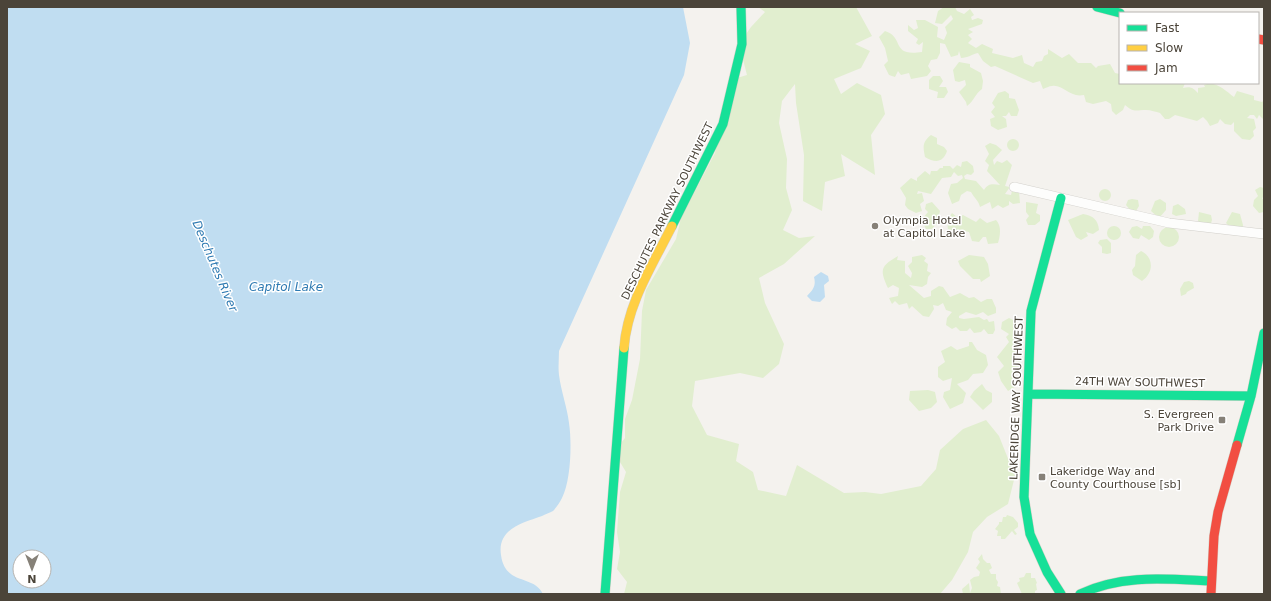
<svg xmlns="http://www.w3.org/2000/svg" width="1271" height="601" font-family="'DejaVu Sans',sans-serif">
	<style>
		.green { fill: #e1eecf }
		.water { fill: #c0ddf1; fill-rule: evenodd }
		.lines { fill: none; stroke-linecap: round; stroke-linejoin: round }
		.street-casing { stroke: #d2d0cb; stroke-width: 10 }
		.fast-casing { stroke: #d3cfc5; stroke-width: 10 }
		.slow-casing { stroke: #d3cfc5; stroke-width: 10 }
		.jam-casing { stroke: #d3cfc5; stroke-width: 10 }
		.street { stroke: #fdfdfc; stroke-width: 9 }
		.fast { stroke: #16e098; stroke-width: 9 }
		.slow { stroke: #ffcf43; stroke-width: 9 }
		.jam { stroke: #f24e42; stroke-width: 9 }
		.poi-dot { fill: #868178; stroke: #fff; stroke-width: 1.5 }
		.labels { text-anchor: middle; stroke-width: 3; stroke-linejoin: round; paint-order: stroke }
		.street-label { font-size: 11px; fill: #4b4439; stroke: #fff }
		.poi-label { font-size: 11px; fill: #4b4439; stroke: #fff; text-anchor: start }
		.water-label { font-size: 12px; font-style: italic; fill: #2e7ab2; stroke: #fff }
	</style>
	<rect width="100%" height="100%" fill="#f4f2ee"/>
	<!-- green -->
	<path class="green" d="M758 7H856L872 36 855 44 870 51 861 68 834 79 841 94 857 83 881 95 885 114 871 135 875 175 841 154 845 176 825 182 822 211 803 201 804 155 796 103 795 84 782 101 779 123 787 159 786 188 792 210 783 230 799 238 815 236 784 264 759 278 765 303 784 344 779 364 763 378 740 373 695 381 692 406 707 435 739 444 736 461 753 472 758 490 786 496 797 465 844 493 865 492 881 494 921 486 936 469 940 450 963 429 986 420 999 436 1015 476 1008 504 987 517 973 532 968 552 952 580 940 594H624L627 582 617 569 620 552 617 532 620 492 626 472 614 452 625 438V419L632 400 640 359 642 311 646 290 676 239 681 218 715 153 730 80 747 75 739 44 751 27 765 12Z
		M944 7H955L957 11 964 14 970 9 974 15 971 17 972 20 978 18 983 20 982 24 968 29 973 32 968 35 972 39 968 43 976 48 982 44 993 49 992 53 1013 58 1022 55 1024 63 1033 67 1036 62 1042 61 1044 56 1048 54V49L1062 58 1069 54 1078 63H1091L1096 68 1098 66 1110 64 1115 73 1120 74V83L1175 84 1185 83 1183 88C1191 86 1193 88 1198 93V88L1205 87 1204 85C1215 80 1225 90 1234 97L1237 91 1254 96V100L1262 102 1264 100V120L1259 115 1257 119 1254 115H1250L1247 118 1254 119 1256 128 1253 131 1254 136 1250 140 1242 139 1234 131V122L1231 125 1225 124 1220 119 1218 123 1210 126 1207 121 1203 117 1197 121 1175 115 1169 119H1165L1160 113C1156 112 1151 110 1146 110 1136 110 1134 113 1125 105L1123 110 1116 115 1112 111 1111 104 1106 101 1093 104 1086 102 1084 95C1069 98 1063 84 1052 86 1049 86 1046 88 1043 89L1040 81 1033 83 995 66 991 67 983 61 978 53C972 54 968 58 961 58L959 51 958 55 951 57 945 44 940 43V53L937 59 931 60 928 66 931 71 927 76 911 79 909 73 901 75 898 71 895 77 889 75 884 65 888 61 885 48 879 37 885 31C905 37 890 57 922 52L923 42 919 45 916 43 918 39 908 31V25L914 30 918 28 916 20H925L938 27 937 37 944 40 947 33 945 27 953 19 951 15 942 24 935 23 938 11Z
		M959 62 970 64V67L981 73 983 81 982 89C975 94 974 101 967 106L966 102 959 92 966 85 965 80 959 82 955 81 953 70Z
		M933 76H940L943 81 939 87H946L948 92 944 98H937L938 92 929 89V80Z
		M1005 91 1009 94V98L1015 99 1019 110 1017 116H1011L1009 112 1006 116H1002L1006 119 1007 127 998 130 991 126 990 119 995 117 991 112 995 107 992 103 998 93Z
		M931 135 937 138V144L944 147 947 151C943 163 935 163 925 157 923 147 922 142 931 135Z
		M1007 145a6 6 0 1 1 12 0a6 6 0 1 1-12 0Z
		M990 143 996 145 1002 150 993 160 994 165 997 161 1002 163 1007 160 1012 165 1005 186 1010 187 1005 194 1011 195 1012 191 1019 192 1020 203 1013 204 1009 201V205L1003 208 998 205 992 209 990 202 980 207C979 201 974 198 971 192L967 191 961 195 959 201 952 204 948 193 951 184 957 183 963 178 962 175 958 176 954 172 951 177 942 178 931 194 918 191 917 194 922 193 924 201 920 204 922 211 916 213 908 209 905 205 906 198 900 188 911 178 917 181V178L925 171 930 175 931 171H937L940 168H943V166H950L953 169 957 165 961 167 962 162 967 161 973 166 974 172 971 175 967 174 964 176 965 179 976 181 984 190C988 183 993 184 1000 185L987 171 989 165 985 161 989 154 985 146Z
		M1260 187 1264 188V197L1262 198 1264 200V212L1259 213 1253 206 1254 200 1258 196 1255 190Z
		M1099 195a6 6 0 1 1 12 0a6 6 0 1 1-12 0Z
		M1132 199 1138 200 1139 206 1136 211H1131L1126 205 1128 200Z
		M1160 199 1166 203V210L1159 218 1151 211 1155 201Z
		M932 202 940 211 937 223 932 229H926C922 222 922 218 928 212L925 209 926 204Z
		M1026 202 1038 204 1036 213 1040 215V221L1035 225H1028L1026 220 1029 216 1026 212Z
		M1178 204 1185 209 1186 214 1176 216 1172 214 1173 206Z
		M1199 212 1211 215 1212 220 1210 226 1204 227 1198 221Z
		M1232 212 1240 214 1243 225 1242 230H1233L1226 223Z
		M952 213 957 217 963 215 976 222 980 218 987 223 996 220C1002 226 1000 236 998 243L988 244 986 237H983L979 242 972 241 969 232 965 231 960 234H951L948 229 947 220Z
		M1083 214C1093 216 1098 219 1099 230L1093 234 1086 232 1088 236 1081 240 1076 237 1068 220Z
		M1137 226 1142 229 1143 226H1150L1154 231 1153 237 1149 240 1141 235 1139 239 1133 238 1129 232 1132 227Z
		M1107 233a7 7 0 1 1 14 0a7 7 0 1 1-14 0Z
		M1159 237a10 10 0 1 1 20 0a10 10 0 1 1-20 0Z
		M1107 239 1111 243V253L1107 254 1102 253V247L1098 243 1100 240Z
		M1141 251C1154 257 1154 273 1142 281L1133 275 1132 270 1135 266 1136 255Z
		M922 255 926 258 924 261 928 264 927 271 931 273 928 277 927 284 922 287 909 285 924 298 931 296V291L939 286 943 287 950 297 960 293 969 298 974 297 981 302 987 299H992L996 308V313L988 316 983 312 976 315 966 312 959 316V318L964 319 979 317 984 320 987 319 989 322 994 321 995 330 993 334H988L984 329 981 332 974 333 970 328 967 331H960L956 327 952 329 946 325 947 318 952 312 946 310 943 303 938 306 933 305 934 309 929 317 923 316 912 306 909 309 907 303 899 305 895 301 892 304 889 298 898 296 899 288 893 285 888 288C879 269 881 266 898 256L897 260 905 261V273L911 278 912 273 908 266 912 262V257Z
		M969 255 984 257 988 264 990 276 981 282 980 279H973L960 266 958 261Z
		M1189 281 1193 283 1194 288 1187 292 1186 294 1181 296 1180 289 1184 282Z
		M1009 318 1015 321 1018 328 1015 334 1021 342 1011 347 1018 353 1014 360 1020 361 1022 369 1013 374 1019 379 1018 385 1008 391 1001 381 998 372 1004 366 997 357 1009 342 1006 337 1009 334 1001 329 1002 322Z
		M969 342H972L977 350 986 355 988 365 983 373 973 374 968 380 957 384 966 393 963 403 950 409 943 397 944 392 950 390 952 378 943 381 938 377V367L945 362 941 351 951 346 957 350 969 346Z
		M982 384 986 390 992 393V402L983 410 970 397 974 391Z
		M928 390 935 392 937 402 931 408 919 411 909 400 910 391Z
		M1007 515 1013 517 1018 523V527L1014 530 1017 534 1015 535 1012 531 1005 539H1001V536H997L998 531 995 529 999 524V522H1002L1003 517H1006Z
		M982 554 983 559 987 563H990L992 568 989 570 991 574H996V579L998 582 997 586 1000 587 1001 594H963L962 589 969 583 970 593 972 588 970 580 974 577 979 576 980 572 976 568 980 562 978 559Z
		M1026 573H1031V578H1035L1037 583 1036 584 1037 590 1035 591V594H1022L1017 583 1020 581 1019 578 1024 577Z"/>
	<!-- water -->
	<path class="water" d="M7 7H683L690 43 684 75 559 351C559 359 558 367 559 375 561 391 567 407 569 423 572 443 571 480 562 498 560 502 556 508 553 511 550 513 545 514 542 516 522 523 497 529 501 555 505 586 534 574 543 594H7ZM20 557H44V581H20Z
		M821 272 828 276 829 281 824 285 825 297 820 302 812 301 807 296C814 289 816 285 814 277Z"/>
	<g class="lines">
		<!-- street casing -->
		<g class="street-casing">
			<path id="street" d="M1014 187 1169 223 1264 234"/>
		</g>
		<!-- fast casing -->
		<g class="fast-casing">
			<path id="fast" d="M1097 7 1120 13
				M1061 198 1031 311 1024 497 1030 534 1047 572 1061 594
				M672 226 723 124 742 44 741 7
				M1029 394 1251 396
				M1237 445 1251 396 1264 333
				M605 594 624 348
				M1080 594C1122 574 1166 579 1211 581"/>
		</g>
		<!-- slow casing -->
		<g class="slow-casing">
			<path id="slow" d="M624 348C627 304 653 264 672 226"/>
		</g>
		<!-- jam casing -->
		<g class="jam-casing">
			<path id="jam" d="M1258 39 1264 40
				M1211 594 1214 536 1218 512 1237 445"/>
		</g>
		<!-- street -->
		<use href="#street" class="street"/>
		<!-- fast -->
		<use href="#fast" class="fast"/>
		<!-- slow -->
		<use href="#slow" class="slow"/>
		<!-- jam -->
		<use href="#jam" class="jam"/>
	</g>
	<!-- markers -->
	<g class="poi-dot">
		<circle cx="875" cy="226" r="4"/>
		<rect x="1218" y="416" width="8" height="8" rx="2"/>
		<rect x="1038" y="473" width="8" height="8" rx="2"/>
	</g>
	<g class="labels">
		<!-- street labels -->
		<g class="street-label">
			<text transform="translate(667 211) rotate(-64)" y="4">DESCHUTES PARKWAY SOUTHWEST</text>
			<text transform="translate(1140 382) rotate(1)" y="4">24TH WAY SOUTHWEST</text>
			<text transform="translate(1016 398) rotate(-88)" y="4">LAKERIDGE WAY SOUTHWEST</text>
		</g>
		<!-- poi labels -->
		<g class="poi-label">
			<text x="883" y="224">Olympia Hotel<tspan x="883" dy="13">at Capitol Lake</tspan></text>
			<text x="1214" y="418" text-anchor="end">S. Evergreen<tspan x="1214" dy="13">Park Drive</tspan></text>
			<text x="1050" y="475">Lakeridge Way and<tspan x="1050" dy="13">County Courthouse [sb]</tspan></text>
		</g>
		<!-- water labels -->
		<g class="water-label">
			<text transform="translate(215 266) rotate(67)" y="4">Deschutes River</text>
			<text x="286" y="291">Capitol Lake</text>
		</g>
	</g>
	<!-- border -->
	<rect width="1271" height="601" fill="none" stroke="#4b4439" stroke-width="16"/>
	<!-- legend -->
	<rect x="1119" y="12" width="140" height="72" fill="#ffffff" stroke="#b7b4b0"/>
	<rect x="1127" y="25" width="20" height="6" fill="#16e098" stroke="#b7b4b0"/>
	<text x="1155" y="32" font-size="12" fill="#4b4439">Fast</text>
	<rect x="1127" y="45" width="20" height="6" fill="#ffcf43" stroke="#b7b4b0"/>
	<text x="1155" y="52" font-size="12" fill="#4b4439">Slow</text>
	<rect x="1127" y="65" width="20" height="6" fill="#f24e42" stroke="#b7b4b0"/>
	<text x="1155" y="72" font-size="12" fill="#4b4439">Jam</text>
	<!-- north arrow -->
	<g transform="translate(32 569) rotate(180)"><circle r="19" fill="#ffffff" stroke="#b7b4b0"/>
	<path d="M0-3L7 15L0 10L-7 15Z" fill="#868178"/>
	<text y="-6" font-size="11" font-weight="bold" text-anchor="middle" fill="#4b4439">N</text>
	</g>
</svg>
